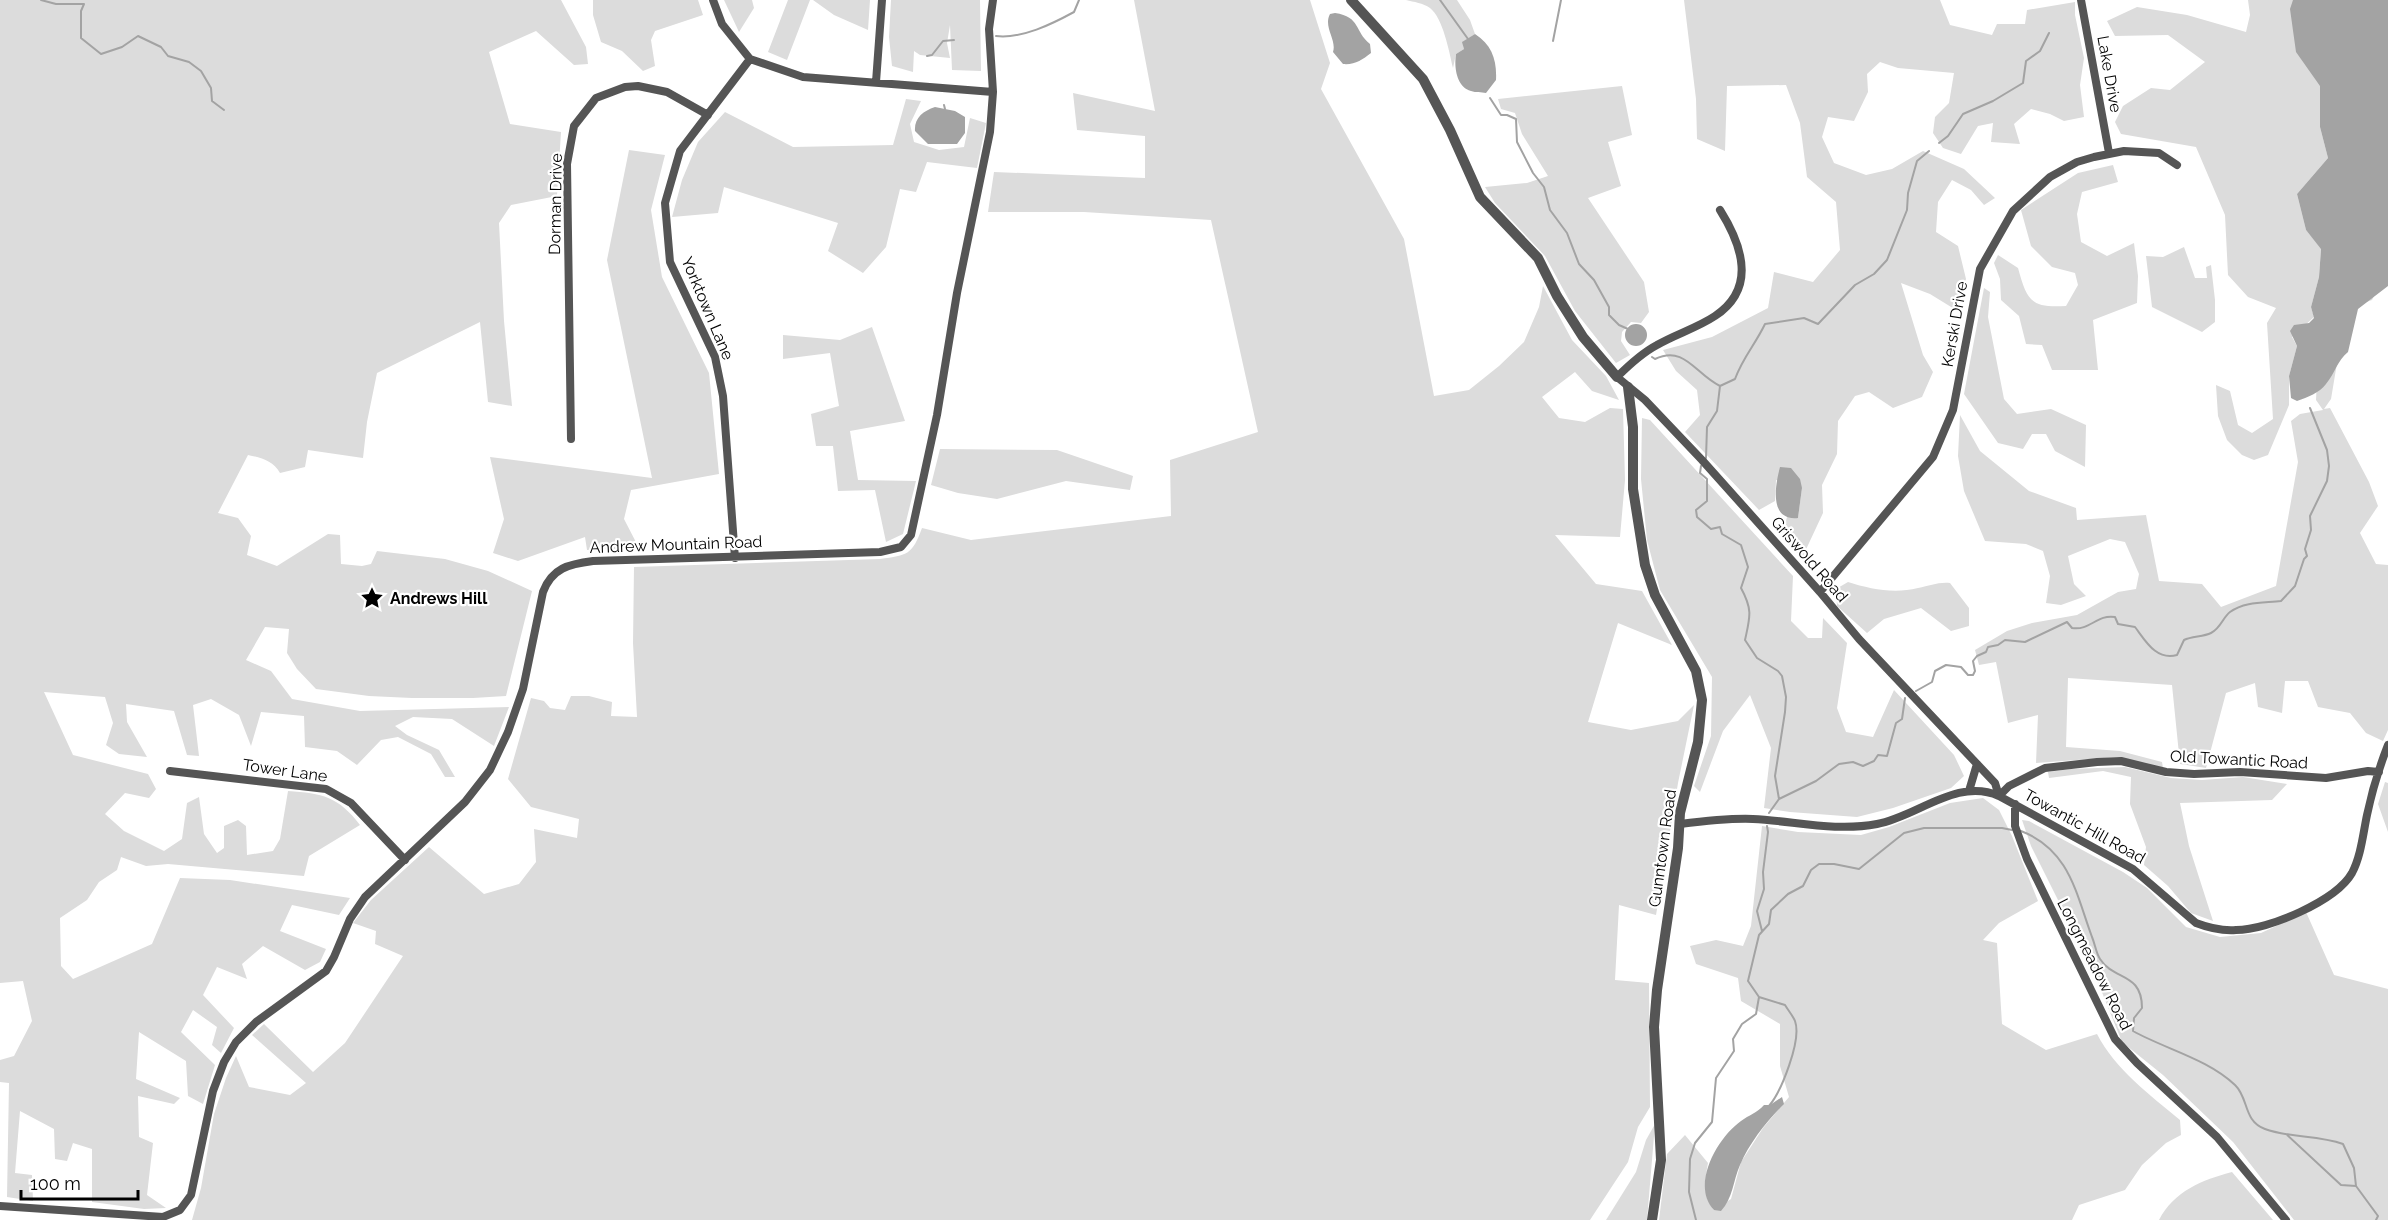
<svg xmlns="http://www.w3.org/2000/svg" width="2388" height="1220" font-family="Raleway,sans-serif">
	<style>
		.green { fill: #dcdcdc }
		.water { fill: #a3a3a3 }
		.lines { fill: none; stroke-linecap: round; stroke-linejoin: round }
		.stream { stroke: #a3a3a3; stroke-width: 2 }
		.minor { stroke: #555; stroke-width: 8 }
		.tertiary { stroke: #555; stroke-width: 10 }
		.labels { text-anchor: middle; stroke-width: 4.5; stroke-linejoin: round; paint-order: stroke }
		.street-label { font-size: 16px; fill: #000; stroke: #fff }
		.poi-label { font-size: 16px; font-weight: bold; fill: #000; stroke: #fff; text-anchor: start }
	</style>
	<rect width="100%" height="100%" fill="#fff"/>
	<!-- green -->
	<path class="green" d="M0 0H561L586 47 588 64 574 65 536 31 489 52 510 124 561 132 557 196 511 205 499 223 504 321 512 406 488 402 480 322 377 373 367 422 363 458 308 450 305 467 280 473C273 461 262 458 248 455L218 513 238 518 251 536 247 555 277 566 328 534 340 535 341 564 362 566 371 564 377 551 445 559 488 571 532 591 506 696 473 698H412L369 696 316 689 297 669 287 653 289 629 265 627 246 660 271 671 292 699 360 711 509 707 494 746 452 719 413 717 395 726 407 735 439 750 455 777H445L431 754 398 737 381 740 357 765 337 751 305 747 304 716 261 712 251 746 239 715 211 699 193 705 199 756 187 755 174 711 126 704 127 722 147 757 119 754 106 745 113 723 105 697 44 692 73 755 148 774 156 789 149 798 125 793 105 814 124 831 164 851 182 839 187 803 199 797 204 834 217 853 224 848V826L238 820 246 826 247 855 273 851 280 839 288 791C322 793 339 797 360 825L309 856 304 876 168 864 146 866 121 857 117 870 99 882 87 900 60 918 61 966 73 979 152 944 180 878 230 880 350 898 339 915 292 905 280 931 326 949 320 962 305 970 263 946 242 964 247 979 217 967 203 995 234 1028 221 1053 212 1045 217 1027 193 1010 181 1032 215 1065 203 1104 188 1096 186 1061 139 1032 136 1079 180 1098 174 1104 138 1096 139 1137 153 1143 147 1195 166 1208 144 1209 92 1202V1149L73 1143 67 1161 55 1159 54 1129 20 1111 15 1173 32 1175 33 1201 7 1197 9 1083 0 1082V1060L14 1056 32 1021 23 981 0 983Z
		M593 0H698L703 15 655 31 651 40 655 66 643 71 622 51 601 42 593 15Z
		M724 0H752L754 8 739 32Z
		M788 0H810L787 60 768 52Z
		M813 0H870L868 30 834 15Z
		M891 0H980L981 71 952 70 950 25 947 43 950 58 920 55 914 51 913 72 892 66 889 37Z
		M1134 0H1310L1330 63 1321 89 1404 239 1434 396 1469 390 1499 366 1524 342 1539 307 1543 286 1572 340 1606 376 1619 400 1592 391 1575 372 1542 397 1559 418 1585 422 1610 408 1623 409 1625 480 1620 537 1555 535 1596 584 1642 591 1672 645 1618 623 1588 722 1631 730 1678 721 1694 705 1678 783 1656 915 1619 905 1615 980 1649 983 1650 1107 1638 1127 1628 1162 1590 1220H192L201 1188 214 1114 226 1078 236 1056 249 1087 290 1095 306 1083 252 1035 264 1024 313 1072 345 1043 403 956 375 944 376 931 353 923 371 900 429 847 484 894 519 884 536 862 534 829 577 838 579 819 531 807 508 779 531 698 544 701 550 708 565 710 571 696H589L612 702 611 716 637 717 633 643 634 567 880 559C908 555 912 555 922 528L971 540 1171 516 1170 460 1258 432 1211 220 1084 212H988L994 172 1145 178V136L1077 130 1073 93 1155 111Z
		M1406 0H1457L1470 20 1475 34 1463 42 1464 49 1456 54 1453 68C1449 51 1443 18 1430 8 1423 3 1414 2 1406 0Z
		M1684 0H1940L1950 25 1992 35 1997 24H2025L2027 10 2075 2V15L2084 58 2080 85 2084 117 2064 121 2050 114 2031 109 2014 124 2020 144 1991 142 1993 123 1978 126 1961 154 1943 148 1933 133 1935 117 1949 103 1954 73 1898 68 1880 62 1867 74 1868 92 1854 121 1828 117 1822 137 1834 163 1866 175 1892 169 1923 151 1964 169 1995 198 1984 205 1971 190 1952 180 1938 202 1936 232 1958 246 1966 279 1956 310 1930 294 1901 283 1923 355 1933 372 1922 397 1893 408 1869 392 1855 396 1838 421 1837 454 1822 485 1823 513 1802 558 1782 537 1787 517 1798 518 1802 488 1776 480 1775 501 1759 510 1685 432 1700 415 1697 390 1676 371 1663 350 1712 337 1768 308 1774 272 1813 282 1840 250 1836 202 1807 177 1800 123 1786 85 1727 86 1725 151 1697 139 1696 99Z
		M2248 0H2388L2376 292 2372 300 2358 305 2342 333 2331 399 2324 409 2330 408 2369 482 2378 506 2360 533 2376 564 2388 565V730L2383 741 2366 733 2350 713 2318 707 2308 681H2285L2282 713 2258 707 2255 683 2226 693 2206 768 2180 764 2172 685 2068 678 2066 747 2120 751 2162 762 2163 768 2117 757 2036 763 2038 715 2008 723 1996 662 1979 665 1975 650 2007 631 2032 623 2077 615 2118 592 2136 589 2139 574 2125 542 2110 539 2068 556 2074 584 2086 596 2061 605 2046 603 2050 576 2043 551 2026 544 1985 541 1964 491 1958 456 1960 415 1980 451 2029 491 2076 508 2077 520 2146 515 2159 581 2202 584 2221 607 2276 586 2298 462 2291 421 2300 414 2323 410 2316 400 2331 110 2320 127 2328 158 2297 194 2306 230 2321 248 2319 277 2311 307 2314 317 2292 337 2297 346 2289 376V405L2268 455 2254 460 2242 455 2227 440 2218 416 2216 385 2230 391 2238 425 2252 433 2273 419 2267 323 2276 308 2248 297 2228 275 2225 215 2196 147 2121 134 2115 122 2123 106 2151 88 2170 90 2205 62 2168 35 2115 36 2107 21 2137 7 2187 15 2246 32 2250 15Z
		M1622 86 1632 135 1608 142 1621 186 1588 198 1644 282 1649 312 1641 323 1631 322 1622 332 1621 341 1630 355 1616 363 1575 311 1545 256 1495 203 1485 187 1527 183 1548 176 1522 134 1515 113 1501 109 1498 99Z
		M906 99 921 101 910 124 914 142 939 150 964 147 970 118 986 123 977 168 927 162 916 192 900 189 886 247 863 273 828 251 838 223 724 187 718 213 672 217 682 180 698 142 725 112 793 147 893 145Z
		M629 150 665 155 651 210 662 277 709 373 719 474 631 490 624 519 639 548 587 550 585 537 518 561 493 553 504 519 490 457 652 478 607 260Z
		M2113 165 2118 182 2082 192 2077 214 2081 242 2107 256 2134 243 2138 276 2137 303 2093 320 2098 370H2052L2042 345 2026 344 2019 316 2001 300 2000 279 1994 263 1998 255 2018 268C2027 301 2031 308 2066 306L2078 285 2075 273 2052 267 2031 246 2021 210 2078 173Z
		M2184 247 2195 278H2207L2206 267 2211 265 2215 300V322L2202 332 2152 307 2146 256 2163 257Z
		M1984 288 1990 292 1988 317 2004 399 2017 414 2051 409 2086 425 2085 467 2055 451 2046 434H2032L2023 449 1998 443 1964 394Z
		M872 327 905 421 850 431 858 480 916 481 903 534 886 542 875 490 838 491 833 446H816L811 414 839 406 830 353 783 359V335L840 340Z
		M1642 418 1650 420 1793 576 1791 621 1808 638H1822L1823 618 1847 643 1837 708 1846 732 1873 737 1894 690 1954 755 1964 776 1951 788 1893 808 1857 817 1790 812 1764 808 1771 748 1750 695 1723 731 1700 792 1694 786 1711 736 1712 677 1660 590 1647 540 1641 479Z
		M940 449 1057 450 1133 476 1130 490 1066 481 997 499 958 493 931 485Z
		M1848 582C1870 589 1894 594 1918 588 1930 586 1937 582 1950 583L1969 608V626L1951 631 1921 608 1884 619 1867 633 1837 606 1836 589Z
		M2125 767 2171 778 2202 780 2243 777 2287 784 2272 800 2180 803 2189 846 2213 921 2191 913 2168 886 2144 865 2146 847 2130 804 2131 777 2103 771 2049 778 2048 772 2071 769Z
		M2385 782 2388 783V832L2378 804Z
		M1983 798 1999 810 2012 836 2038 901 1999 923 1983 940 1997 943 2002 1024 2046 1050 2097 1034C2115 1069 2150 1095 2180 1120L2181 1135 2166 1143 2142 1165 2125 1190 2079 1205 2072 1220H1659L1667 1154 1685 1135 1708 1163C1705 1179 1702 1197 1714 1210L1731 1199 1741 1162 1763 1128 1789 1097 1780 1066V1024L1741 1001 1738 978 1696 964 1690 946 1716 940 1743 946 1751 926 1762 826 1798 832 1861 835 1889 827 1950 803Z
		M2022 820 2029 821 2123 872 2147 888 2186 927 2220 937 2261 933 2306 912 2334 975 2388 989V1220H2294L2233 1142 2163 1075 2122 1042 2093 970 2031 846Z
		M1655 1124 1647 1220H1606L1636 1172 1646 1140Z
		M2232 1172 2273 1220H2159C2174 1191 2202 1180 2232 1172Z"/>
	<!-- water -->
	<path class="water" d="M2293 0H2388V286L2358 309 2348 352C2337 361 2335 373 2326 384 2319 393 2308 397 2297 401L2291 398 2289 376 2297 346 2290 331 2294 325 2309 323 2314 318 2311 307 2319 277 2321 249 2306 230 2297 194 2328 158 2320 127V86L2296 52 2290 9Z
		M1335 13C1361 17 1354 31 1370 44L1371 53C1362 60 1355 65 1343 64L1333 52C1337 40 1323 27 1330 14Z
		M1475 34C1492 45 1497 60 1496 80L1486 93C1481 92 1476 93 1471 91 1456 87 1454 66 1456 54L1464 49 1462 42Z
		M935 107 955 111 965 117V133L957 144H928L915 131C914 118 923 111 935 107Z
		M1625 335a11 11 0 1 1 22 0a11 11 0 1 1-22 0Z
		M1780 467 1791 468 1800 479 1802 488 1798 518C1769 521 1775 486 1780 467Z
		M1782 1097 1784 1104C1767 1121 1750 1142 1740 1165 1733 1181 1733 1198 1721 1211L1714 1210C1690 1185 1718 1137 1741 1121 1749 1115 1757 1113 1764 1105H1770Z"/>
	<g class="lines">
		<!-- stream -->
		<path class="stream" d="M41 0 56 4H84L81 11V38L101 54 122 47 138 36 161 47 168 56 189 62 201 71 211 88 212 101 224 110
			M1440 0 1468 39
			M996 36C1022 39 1052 24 1074 12L1079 0
			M1553 41 1561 0
			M927 56 932 55 943 41 954 40
			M1490 98 1501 115H1507L1516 119 1517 142 1533 173 1544 187 1550 210 1567 233 1579 264 1594 280 1609 307V315L1619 325 1628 329
			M944 105 945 109
			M1939 143 1948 136 1963 114 1993 101 2023 83 2026 61 2040 51 2049 33
			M1652 357 1655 359C1685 345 1695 374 1720 386L1717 411 1707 427 1706 458
			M1720 386 1735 379C1743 357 1755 345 1765 324L1804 318 1818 324 1855 285 1874 274 1887 260 1907 210 1908 193 1917 161 1929 151
			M1701 466 1700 473 1707 479V501L1696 510 1697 517 1711 529 1720 527 1722 534 1741 545 1748 567 1741 588C1753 610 1750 617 1745 640L1757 658 1778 671 1782 676 1786 697 1785 712 1775 776 1779 799
			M1916 691 1932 682 1935 671 1946 665 1961 667 1968 675H1973L1975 671 1973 661 1977 656 1986 652 1988 647 1998 645 2005 640 2025 642 2067 622 2072 628C2090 631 2097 614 2115 617L2118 624 2135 627C2145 640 2156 661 2177 655L2184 640C2192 636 2203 637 2211 633 2221 628 2223 617 2230 612 2245 601 2265 603 2281 601L2295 586 2304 559 2307 556 2305 549 2311 530 2310 516 2327 481 2329 466 2327 450 2310 408
			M1769 813 1779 799 1816 781 1839 764 1853 762 1863 766 1874 761 1878 755 1887 756 1896 723 1902 719 1905 698
			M2021 831C2070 850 2076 894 2092 937 2095 944 2096 953 2100 959 2114 981 2142 972 2142 1008L2134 1018 2133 1031C2165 1049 2208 1059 2235 1085 2249 1098 2243 1121 2265 1129 2289 1138 2318 1135 2343 1144L2354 1168 2356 1186 2378 1216 2376 1220
			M1762 931 1757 911 1764 889 1763 872 1768 832 1767 826
			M1769 1106C1781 1092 1802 1040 1795 1021 1793 1016 1788 1010 1785 1005L1759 997 1748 981 1759 935 1769 924 1771 910 1788 894 1803 886 1811 870 1819 864H1834L1859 869 1904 833 1924 828H2002L2012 830
			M2286 1134 2341 1185 2356 1186
			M1696 1220 1689 1192 1690 1159 1695 1143 1712 1122 1716 1078 1734 1051 1733 1039 1742 1024 1756 1014 1759 997"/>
		<!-- minor -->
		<path class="minor" d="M713 0 722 24 750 59 803 77 993 92
			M2081 0 2109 153
			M876 82 882 0
			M1720 210C1742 245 1757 288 1715 316 1697 328 1676 334 1657 345 1642 353 1629 365 1617 377L1645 400 1702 460 1820 592 1859 639 1995 783 1999 796
			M571 439 567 164 574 126 596 98 625 87 638 86 667 92 708 115
			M735 558 723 396 715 357 670 262 665 203 680 151 750 59
			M1820 592 1933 457 1953 410 1980 269 2013 211 2050 177 2077 162 2094 157 2124 151 2159 153 2177 165
			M170 771 326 789 351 803 405 860
			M1969 791 1977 764
			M1999 796 2009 786 2045 768 2097 762 2121 761 2166 772 2194 774 2240 772 2326 778 2368 771 2379 772
			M2015 804V826L2027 859 2115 1039 2137 1063 2217 1137 2286 1220
			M1680 824C1704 821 1728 818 1753 819 1794 821 1836 832 1877 824 1917 817 1957 777 1999 796L2133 869 2196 923C2209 928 2222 931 2236 930 2268 930 2336 901 2352 873 2361 856 2363 834 2367 815 2372 791 2379 768 2388 745
			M0 1206 163 1217 180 1210 191 1195 213 1091 224 1062 236 1042 256 1022 326 971 334 957 350 919 365 897 465 802 490 770 508 732 523 689 543 592C552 568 569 564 593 561L880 552 901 547 911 535 937 415 957 293 990 132 993 92 989 29 993 0"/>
		<!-- tertiary -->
		<path class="tertiary" d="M1351 0 1423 79 1450 130 1480 197 1538 258 1557 296 1583 337 1617 377
			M1628 387 1633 427V489L1645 565 1655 595 1696 671 1702 700 1698 742 1680 813 1678 848 1657 990 1654 1027 1661 1160 1652 1220"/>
	</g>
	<!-- icons -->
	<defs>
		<g id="sight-bare" transform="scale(1.8)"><path d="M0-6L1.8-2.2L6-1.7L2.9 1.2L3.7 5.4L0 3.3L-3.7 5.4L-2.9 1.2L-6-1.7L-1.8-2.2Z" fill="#000" stroke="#fff" stroke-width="2.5" paint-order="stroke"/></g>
	</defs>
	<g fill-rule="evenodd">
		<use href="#sight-bare" x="372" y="598"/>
	</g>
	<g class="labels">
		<!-- street labels -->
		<g class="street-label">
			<text transform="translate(2110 74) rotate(80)" y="6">Lake Drive</text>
			<text transform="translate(555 204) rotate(-89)" y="6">Dorman Drive</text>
			<text transform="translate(708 308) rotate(67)" y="6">Yorktown Lane</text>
			<text transform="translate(1954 324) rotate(-80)" y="6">Kerski Drive</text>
			<text transform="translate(676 544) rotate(-2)" y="6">Andrew Mountain Road</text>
			<text transform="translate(1810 559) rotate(49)" y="6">Griswold Road</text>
			<text transform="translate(2239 759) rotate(3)" y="6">Old Towantic Road</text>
			<text transform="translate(285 770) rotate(8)" y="6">Tower Lane</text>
			<text transform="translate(2085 826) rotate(29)" y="6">Towantic Hill Road</text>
			<text transform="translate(1662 848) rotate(-82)" y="6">Gunntown Road</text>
			<text transform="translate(2095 964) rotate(63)" y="6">Longmeadow Road</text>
		</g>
		<!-- poi labels -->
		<g class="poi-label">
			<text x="390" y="604">Andrews Hill</text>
		</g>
	</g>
	<!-- scale -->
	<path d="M21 1190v9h117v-9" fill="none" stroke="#000000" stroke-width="3"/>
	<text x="30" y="1190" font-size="18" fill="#000000" stroke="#ffffff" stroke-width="4.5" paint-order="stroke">100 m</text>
</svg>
